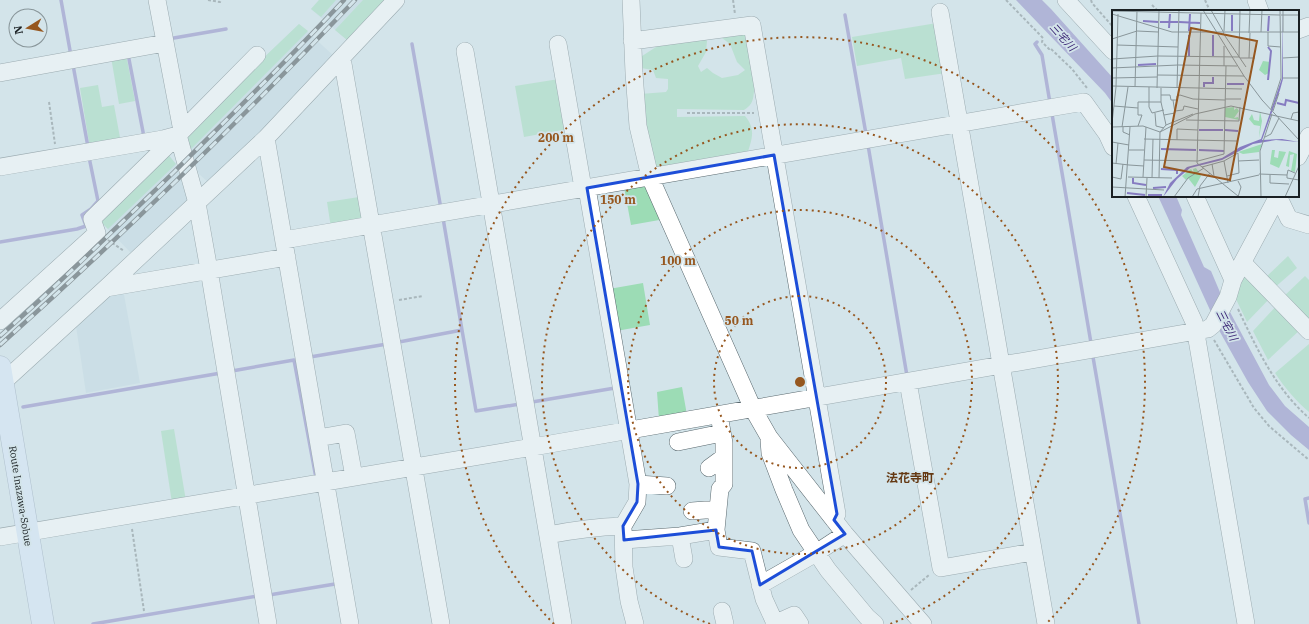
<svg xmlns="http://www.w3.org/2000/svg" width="1309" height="624" font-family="'IBM Plex Serif','Noto Sans JP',serif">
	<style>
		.built { fill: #c0d8e2 }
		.green { fill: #9cdcb5 }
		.water { fill: #867cc1 }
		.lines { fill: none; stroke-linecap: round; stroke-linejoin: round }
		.stream { stroke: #867cc1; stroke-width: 3.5 }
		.minor-casing { stroke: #59686e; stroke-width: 18 }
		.major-casing { stroke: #8496ac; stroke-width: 23 }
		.path { stroke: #758085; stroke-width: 2; stroke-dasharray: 3 2; stroke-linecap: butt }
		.minor { stroke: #fff; stroke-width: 17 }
		.major { stroke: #d7e6fa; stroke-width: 22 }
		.rail-casing { stroke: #31383c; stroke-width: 4.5 }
		.rail { stroke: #d3e4ea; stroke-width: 3; stroke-dasharray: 9; stroke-linecap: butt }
		.marked { fill: none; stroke: #1d4ed8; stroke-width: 3; stroke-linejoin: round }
		.ring { fill: none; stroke: #96571f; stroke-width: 2; stroke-dasharray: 2 4 }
		.labels { text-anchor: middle; stroke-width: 3.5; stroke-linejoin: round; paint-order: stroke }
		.street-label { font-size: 10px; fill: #1a2023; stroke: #d3e4ea }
		.water-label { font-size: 11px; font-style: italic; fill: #361f71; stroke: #d3e4ea }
		.quarter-label { font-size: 12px; font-weight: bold; fill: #643812; stroke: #d3e4ea }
		.inset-river { fill: none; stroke: #867cc1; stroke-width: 2 }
		.inset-road { fill: none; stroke: #89969a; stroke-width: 1 }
		.view { fill: #96571f; fill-opacity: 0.15; stroke: #96571f; stroke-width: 2 }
		.inset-edge { fill: none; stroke: #1a2023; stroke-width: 2 }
		.centre { fill: #96571f; stroke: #d3e4ea; stroke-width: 2 }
		.ring-label { font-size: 12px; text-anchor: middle; font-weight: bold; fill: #96571f; stroke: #d3e4ea; stroke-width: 3.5; stroke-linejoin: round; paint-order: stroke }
	</style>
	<rect width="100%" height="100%" fill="#d3e4ea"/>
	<!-- built -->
	<path class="built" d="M319 0H385L347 40 311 9Z
		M299 24 335 57 209 183 199 174 185 133Z
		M166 152 176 164 183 187 190 200 132 254 98 219Z
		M123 289 140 383 86 393 76 326 114 291Z"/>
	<!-- green -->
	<path class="green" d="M319 0H336L321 17 311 9Z
		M363 0H385L347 40 335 30Z
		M937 23 946 73 905 79 901 58 857 66 852 37Z
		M299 24 308 31 191 149 185 133Z
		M745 30 757 79C751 91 758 102 744 110L677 109V117L745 116C757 130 751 141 747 155L654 168 640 94 666 92 668 89V79L656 78 653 70 641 68 639 58 656 47 663 40 703 36 707 41 706 52 698 66 701 72 707 68 713 73 722 78 738 75 745 70 737 62 730 44 722 38Z
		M126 54 135 101 119 104 111 57Z
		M559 79 568 129 524 137 515 86Z
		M98 85 102 107 114 105 121 143 90 148 80 88Z
		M166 152 176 164 108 229 98 219Z
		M644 183 665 219 631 225 624 187Z
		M359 197 363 219 331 228 327 202Z
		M1288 256 1297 268 1273 289 1263 280Z
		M1244 273 1272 296 1247 322 1233 293Z
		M1305 276 1309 280V328L1281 299Z
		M643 283 650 325 616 331 609 289Z
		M1279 303 1302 328 1268 360 1253 331Z
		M1309 344V412C1296 401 1285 388 1275 373Z
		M682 387 687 415 659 420 657 392Z
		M174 429 186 501 172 503 161 431Z"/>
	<!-- water -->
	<path class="water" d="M1016 0H1042L1051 9 1113 78V104L1105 93Z
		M1158 196H1176L1182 210 1181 215 1204 267 1211 271 1222 297 1269 385 1285 406 1309 427V450L1291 435 1267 411 1248 382 1220 332Z"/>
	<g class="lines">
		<!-- stream -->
		<path class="stream" d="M61 0 71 56
			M845 15 866 134
			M168 39 226 29
			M1037 42 1035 44 1042 55 1050 103
			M412 44 441 209
			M128 54 144 137
			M73 65 88 147
			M1052 114 1091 343
			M868 145 907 376
			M443 218 462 330
			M0 242 77 229 86 226 82 215 91 209 98 201 89 157
			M399 342 462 330 476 411 520 404
			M310 357 387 344
			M1093 357 1139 624
			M232 371 294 360 316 478
			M532 402 615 388
			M23 407 221 373
			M1309 498 1305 499 1309 523
			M269 595 335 584
			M93 624 258 596"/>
		<!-- minor casing -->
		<g class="minor-casing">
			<path id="minor" d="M157 0 182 131
				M631 0 634 73 638 126 650 177 753 409 769 437 845 534 923 624
				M1066 0 1113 51
				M1256 0 1260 11
				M940 12 1046 624
				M1298 30 1309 26
				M632 41 752 25 837 514 834 520
				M558 44 583 188
				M465 51 563 624
				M342 58 441 624
				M0 73 165 43
				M266 138 350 624
				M1298 157 1309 136
				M0 167 163 139 178 135 197 203 209 270 268 624
				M587 188 638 484 637 502 623 526 624 567 629 601 635 624
				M1136 196 1194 322 1246 624
				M1195 196 1233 280
				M1278 196 1289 219 1309 225
				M284 240 1084 102 1107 134 1113 147
				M1243 263 1309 331
				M106 288 287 257
				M0 321 97 233 92 219 178 135 257 55
				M908 382 941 568 1033 552
				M0 385 106 288 266 138 396 0
				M719 415 724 443V484L720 489 716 530 719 547 752 551 764 599 775 623
				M318 438 346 433 354 477
				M769 440 770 453 784 490 801 530 828 570 867 617 875 624
				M678 442 722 433
				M709 468 724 457
				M638 484 667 486
				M692 511 718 509
				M548 535C573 530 597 527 623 526
				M680 536 684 559
				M0 537 533 447 1208 329 1213 325 1228 297 1233 280 1278 196
				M624 540 680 536 716 530
				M760 585 816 553 845 534
				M722 611 725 624
				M774 624 794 615 800 624"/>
		</g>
		<!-- major casing -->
		<g class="major-casing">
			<path id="major" d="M0 367 43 624"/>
		</g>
		<!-- path -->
		<path class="path" d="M208 0 220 2 221 0
			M733 0 735 14
			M1006 0 1043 38 1042 42 1049 49 1050 48 1072 69 1087 88
			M1091 0 1092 3 1113 27
			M1205 0 1210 11
			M1152 5 1158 11
			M49 102 55 144
			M687 113H754
			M108 240 124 251
			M399 300 423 296
			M1238 309C1257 349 1275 388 1309 418
			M1214 340 1254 408 1269 426 1309 460
			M132 529 144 611
			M911 590 929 575"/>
		<!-- minor -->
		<use href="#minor" class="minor"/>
		<!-- major -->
		<use href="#major" class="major"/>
		<!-- rail casing -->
		<g class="rail-casing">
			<path id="rail" d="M0 336C60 283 117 227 174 172 231 115 289 59 344 0
				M0 345C123 235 241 120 355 0"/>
		</g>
		<!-- rail -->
		<use href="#rail" class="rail"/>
	</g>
	<!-- marked area -->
	<path d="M0 0H1309V624H0ZM774 155 837 514 834 520 845 534 760 585 752 551 719 547 716 530 624 540 623 526 637 502 638 484 587 188Z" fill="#d3e4ea" fill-opacity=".55" fill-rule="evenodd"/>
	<path class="marked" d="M774 155 837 514 834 520 845 534 760 585 752 551 719 547 716 530 624 540 623 526 637 502 638 484 587 188Z"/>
	<!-- distance rings -->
	<g class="ring">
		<circle cx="800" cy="382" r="86"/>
		<circle cx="800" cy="382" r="172"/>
		<path d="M710 624A258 258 0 1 1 890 624"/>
		<path d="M554 624A345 345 0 1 1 1046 624"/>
	</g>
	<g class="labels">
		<!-- street labels -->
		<g class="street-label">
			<text transform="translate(21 496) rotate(81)" y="4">Route Inazawa-Sobue</text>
		</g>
		<!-- water labels -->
		<g class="water-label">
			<text transform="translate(1063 37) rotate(48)" y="4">三宅川</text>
			<text transform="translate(1227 325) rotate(63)" y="4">三宅川</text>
		</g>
		<!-- quarter labels -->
		<g class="quarter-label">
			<text x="910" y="482">法花寺町</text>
		</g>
	</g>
	<!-- overview -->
	<g transform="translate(1112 10)">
		<rect width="187" height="187" fill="#d3e4ea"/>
		<path d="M151 51 158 52 157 63 153 65 147 60ZM122 97V100L125 98 127 101 122 108 126 107 127 110 118 108 119 101 118 108 113 107V98ZM148 101 150 111 147 128 148 116 142 115 137 109 140 104 142 110 147 111ZM150 134 147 142 131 144 126 142ZM160 140H163L162 147 166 148 167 141 174 142 167 158 158 154ZM177 141 185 144 183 162 179 161 182 144 178 145 177 157 174 156ZM84 158 89 166 83 177 76 168 74 170 70 166 79 159 82 164 81 159Z" fill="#9cdcb5"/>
		<path d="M170 0 171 69 168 80 150 130 170 129 187 132 164 130 141 134 110 150 78 158 65 169 51 187 58 173 75 157 110 148 128 137 149 129 170 68Z" fill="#867cc1"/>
		<path class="inset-river" d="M31 11 46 12M48 12H66M67 12 88 13M57 18 58 4M77 21 78 4M120 21V5M156 21 157 6M77 46V25M101 46V25M26 55 44 54M156 70 159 41 156 37M115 74H132M92 77V73H101V67M165 93 173 95 174 90 187 93M87 120H111M113 120 126 121M49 139 84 140M87 140 112 141M49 159 65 160V164M21 168V173L34 175M41 178 54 177M15 183 33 185M36 185H50"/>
		<path class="inset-road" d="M91 0 132 66 150 90 187 130M99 0 112 23M171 0V22M0 1 168 5M89 3 85 153 126 186M0 4 60 22H187M169 5H187M112 21 113 0M149 22 150 0M156 22V36L169 37M111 23 134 57M137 23 138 0M0 29 25 21 46 22M5 35 66 37M128 48H143M137 48 138 23M171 48 187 47M0 49 46 46 127 47 128 0M66 55 125 56M112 56V36M0 58 66 55M45 65 132 66M0 68 45 67M171 68H187M0 76 130 79M23 77 25 0M37 77V97L40 103 52 100M45 78 47 1M65 78 67 0M49 85H58L59 90H65V86L68 85 81 89 113 90M113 89H129M2 96 26 98M159 99 169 68 168 0M63 101 71 100 72 96 86 99M161 101 167 83M43 103 44 116 52 118M52 105 63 103 61 90M179 109 181 103 187 102M74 110 127 111 128 97M0 113 4 77 6 4M54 115 81 104M26 116 30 105H26V92H49M0 117 31 116 48 122 83 104 119 96 187 111M10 117 16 77M11 117V122L18 125M153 127 159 124 167 108M32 129 125 131M65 130V119L86 120M0 132 17 135M17 140H32M32 150 86 151 112 144 114 56M112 151 116 173M126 151 147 150M0 153 17 155M4 154 6 133M100 154 102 166M17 155 32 156M90 157 112 151 126 143 127 163 115 166M147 164 175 165V168L187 170M158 165V173L177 174M175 165 176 160 183 163M0 167 9 169 11 154M16 167 60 168M31 167 34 117M40 168 41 129M47 168 48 122 54 115 49 92V78M126 171 129 177 126 187M0 177 52 180M13 187 18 117M34 187 35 168M62 187 76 168 92 158M80 187 85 179 147 165M86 187 88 176 98 163M149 187 148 141 160 104M173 187 187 156"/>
		<path class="view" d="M79 18 145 31 118 170 52 157Z"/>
		<rect width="187" height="187" class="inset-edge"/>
	</g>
	<circle cx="800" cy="382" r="6" class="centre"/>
	<g class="ring-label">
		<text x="556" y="142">200 m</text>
		<text x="618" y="204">150 m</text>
		<text x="678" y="265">100 m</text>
		<text x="739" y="325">50 m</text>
	</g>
	<!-- north arrow -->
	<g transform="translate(28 28) rotate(259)"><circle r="19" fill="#d3e4ea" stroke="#89969a"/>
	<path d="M0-3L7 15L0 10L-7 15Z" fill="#96571f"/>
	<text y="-6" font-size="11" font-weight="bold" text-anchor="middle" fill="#1a2023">N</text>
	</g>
</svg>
